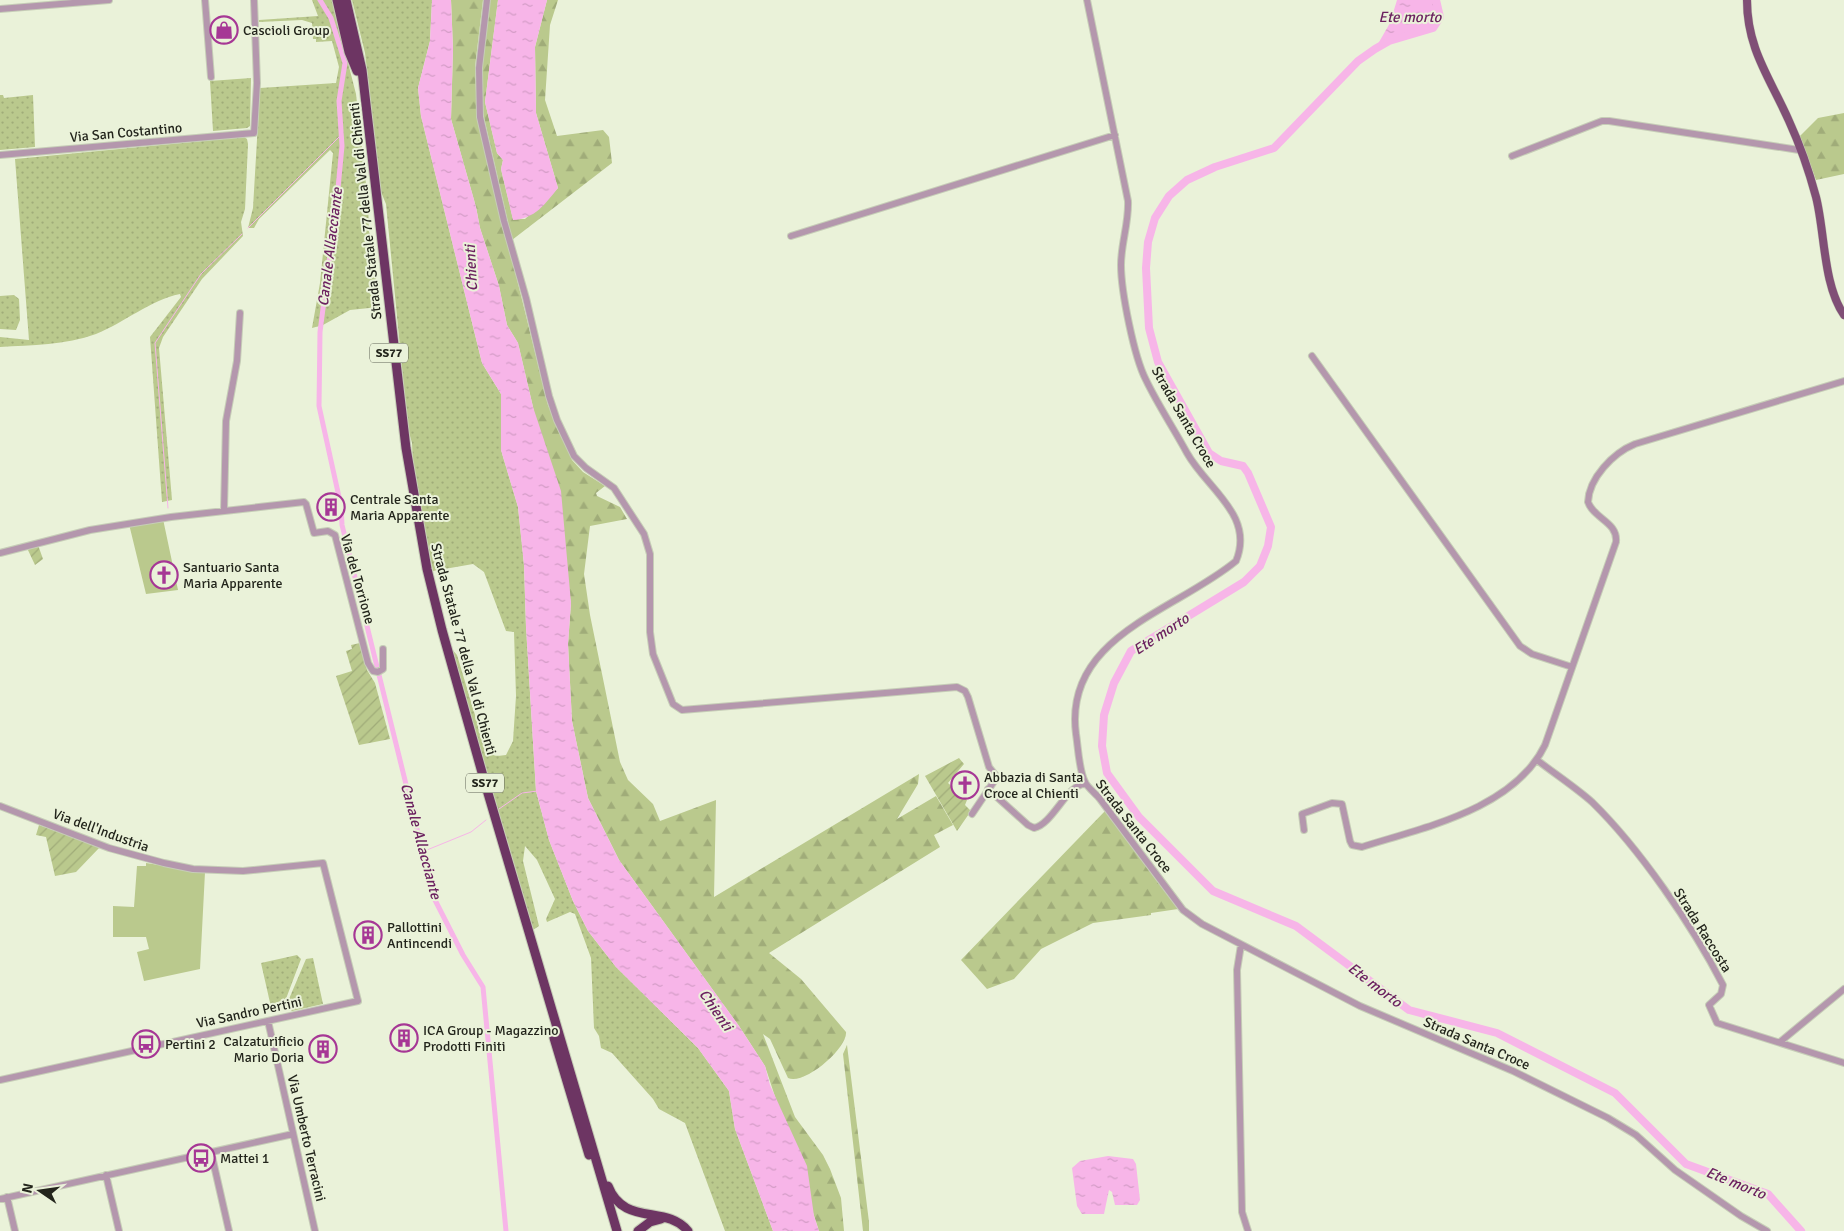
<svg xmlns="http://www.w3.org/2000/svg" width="1844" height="1231" font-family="Signika,sans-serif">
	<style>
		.grass { fill: url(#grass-dots) }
		.forest { fill: url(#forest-firs) }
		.park { fill: #bac98d }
		.garden { fill: url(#garden-furrows) }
		.water { fill: url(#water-ripples) }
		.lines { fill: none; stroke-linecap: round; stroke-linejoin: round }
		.stream { stroke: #f7b5e8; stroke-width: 1 }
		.canal { stroke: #f7b5e8; stroke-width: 5 }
		.river { stroke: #f7b5e8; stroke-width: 8 }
		.minor-casing { stroke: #c6cdb7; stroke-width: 8 }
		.major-casing { stroke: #c6cdb7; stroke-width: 9 }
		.highway-casing { stroke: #c6cdb7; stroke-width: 11 }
		.minor { stroke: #b497ad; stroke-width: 6 }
		.major { stroke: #804f76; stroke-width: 8 }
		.highway { stroke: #6d3563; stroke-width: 9 }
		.labels { text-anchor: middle; stroke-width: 4; stroke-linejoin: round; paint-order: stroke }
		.shield { fill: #eaf2d9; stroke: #5f6255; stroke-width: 1 }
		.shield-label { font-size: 12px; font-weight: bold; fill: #23251c }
		.poi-label { font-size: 14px; fill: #23251c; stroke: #eaf2d9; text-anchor: start }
		.street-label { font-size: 14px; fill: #23251c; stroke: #eaf2d9 }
		.water-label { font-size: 15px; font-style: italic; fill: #6c2260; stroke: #eaf2d9 }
	</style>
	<defs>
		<pattern id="grass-dots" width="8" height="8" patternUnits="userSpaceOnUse" patternTransform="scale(1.25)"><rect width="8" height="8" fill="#bac98d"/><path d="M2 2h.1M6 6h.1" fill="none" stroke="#a0ac79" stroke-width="1.8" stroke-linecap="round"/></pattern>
		<pattern id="forest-firs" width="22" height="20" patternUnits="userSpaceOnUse" patternTransform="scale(1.25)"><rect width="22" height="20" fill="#bac98d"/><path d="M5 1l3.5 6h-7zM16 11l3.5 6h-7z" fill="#a0ac79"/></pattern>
		<pattern id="garden-furrows" width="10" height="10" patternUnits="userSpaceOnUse" patternTransform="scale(1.25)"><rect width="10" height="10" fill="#bac98d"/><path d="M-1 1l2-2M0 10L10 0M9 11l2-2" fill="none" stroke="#a0ac79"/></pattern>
		<pattern id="water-ripples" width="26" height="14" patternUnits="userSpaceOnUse" patternTransform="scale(1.25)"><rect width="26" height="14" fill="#f7b5e8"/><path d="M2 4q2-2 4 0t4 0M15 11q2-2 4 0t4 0" fill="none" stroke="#d39cc6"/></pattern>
	</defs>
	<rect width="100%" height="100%" fill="#eaf2d9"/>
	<!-- grass -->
	<path class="grass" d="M312 0H332L356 94 368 202 369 232 372 238 379 307 350 310 323 325 312 328 320 283 333 153 330 150 259 219 254 228H248L253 208 260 88 336 83 339 67 332 41 316 42V39H313L312 23 302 20 259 22V20L318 16Z
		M352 0H432L430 41 418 88 421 116 482 363 501 394V450L518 507 524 565 526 627 536 791 549 840 573 901 588 931 616 967 698 1048 729 1091 735 1129 773 1231H725L685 1123 659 1109 653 1099 612 1053 601 1048 599 1036 594 1028 591 958 575 914 570 912 547 922 546 919 555 899 537 860 525 846 523 861 539 926 533 930 451 648 457 655 484 745C490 756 494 757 506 755L513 741 516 696 514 632 506 631 484 572 473 564 433 571 413 467 412 443 408 429 386 204 381 192 365 53Z
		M251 78 250 126 247 128 213 131 210 81Z
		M0 95H3L4 98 33 95 35 147 0 150Z
		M244 137 247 139 248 144 245 209 241 222 243 236 202 279 163 337 159 348 172 500 162 502 150 337 181 297 180 294C150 300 124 323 96 334 65 345 32 345 0 347V337L29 340 15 159Z
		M14 295 19 299 20 320 16 330 0 329V296Z
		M297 955 301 959 284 1004 271 1007 261 963Z
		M313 958 323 1004 292 1011 286 1006 306 959Z"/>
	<!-- forest -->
	<path class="forest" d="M451 0H483L475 67 477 117 548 405 572 460 583 472 605 486 596 493 597 496 620 507 627 519 590 526 584 574 590 615 620 762 628 780 653 804 660 821 716 800 714 897 919 774 918 784 897 819 936 796 953 825 934 835 940 847 769 953 801 979 846 1032C848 1048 804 1086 788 1078L770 1039 763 1034 795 1117 823 1155 830 1169 841 1198 844 1231H819L765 1066 739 1026 619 860 588 798 572 721 568 644 571 603 533 407 518 343 507 325 499 286 480 228 476 207 451 119 453 49Z
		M490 0H498L485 102 497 153 503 160 501 169 513 219H525L558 188 536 113 535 47 547 0H558L550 25 545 100 557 136 603 130 609 137 612 163 512 240 482 109 481 71Z
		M1844 113V174L1816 180 1800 136 1818 118Z
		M1105 811 1178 909 1151 913V915L1093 923 1041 949 1014 979 987 989 961 960Z
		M847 1045 869 1222V1231H863L843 1054Z"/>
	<!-- park -->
	<path class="park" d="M163 519 178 590 146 594 129 524Z
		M146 863 205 872 200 969 144 981 137 952 149 949 146 937H113V906L134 907 137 866H146Z"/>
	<!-- garden -->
	<path class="garden" d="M38 545 43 559 35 565 27 548Z
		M360 643 367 670 375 683 390 739 359 745 336 676 352 671 346 651 352 649 351 645Z
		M959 758 964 764 948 783 967 800 965 805 971 811 957 831 925 776Z
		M39 825 100 847 76 872 55 876 46 837 36 835Z"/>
	<!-- water -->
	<path class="water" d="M432 0H451L453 49 451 119 476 207 480 228 499 286 507 325 518 343 533 407 561 491 571 603 568 644 572 721 588 798 619 860 739 1026 765 1066 770 1085 807 1166 814 1216 819 1231H773L735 1129 729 1091 698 1048 616 967 588 931 573 901 549 840 536 791 526 627 524 565 518 507 501 450V394L482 363 421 116 418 88 430 41Z
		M498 0H547L535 47 536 113 558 188C545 204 535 219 513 220L501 169 503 160 497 153 485 102Z
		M1397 0H1436L1440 17 1433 28 1389 41 1375 49 1390 23Z
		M1108 1156 1133 1159 1136 1164 1140 1200 1137 1205H1115L1112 1192 1109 1190 1104 1214H1082L1077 1206 1072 1168 1080 1161Z"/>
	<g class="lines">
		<!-- stream -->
		<path class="stream" d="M248 228 341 135
			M168 508 155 343 201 274 242 234
			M499 809 522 793 538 791
			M422 852 471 832 486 820"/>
		<!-- canal -->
		<path class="canal" d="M320 0 331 18 345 63 339 101 342 146 337 199 320 332 319 406 339 497
			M341 506 342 525 350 557 434 898 463 955 483 987 506 1231"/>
		<!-- river -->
		<path class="river" d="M1436 0 1440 17 1433 28 1389 41 1375 49 1358 61 1274 148 1215 167 1187 180 1169 196 1155 218 1148 242 1146 268 1149 328 1158 362 1209 453 1221 461 1243 466 1248 473 1271 527 1268 546 1260 566 1244 582 1131 651 1114 683 1104 715 1102 746 1107 773 1139 817 1213 891 1296 926 1409 1010 1497 1033 1615 1093 1686 1164 1768 1194 1801 1231"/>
		<!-- minor casing -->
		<g class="minor-casing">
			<path id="minor" d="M205 0 211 77
				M487 0 479 68 480 117 504 221 526 298 549 396 557 420 574 456 586 468 614 488 644 534 650 554V632L653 654 673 704 682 710 957 687 965 691 968 697 989 767 997 777 972 814
				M1087 0 1128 201C1129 223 1121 243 1121 265 1121 291 1134 357 1146 380 1158 405 1174 429 1187 453 1207 489 1255 515 1236 561 1176 611 1063 636 1076 734 1078 746 1079 771 1085 782 1087 787 1096 794 1100 799L1183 910 1202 924 1360 1006 1513 1071 1608 1118 1636 1135 1675 1170 1741 1216 1767 1231
				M0 9 109 0
				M0 155 254 133 257 83 254 0
				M1512 156 1602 121H1609L1799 150
				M791 236 1115 135
				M1312 356 1520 646 1532 654 1572 667
				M224 511 226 421 237 361 240 313
				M0 553 90 530 171 517 304 502 306 504 314 533 328 531 335 535 368 663 373 671 378 672 383 669V649
				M1537 760C1555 774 1575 787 1592 802 1640 849 1692 925 1723 985L1721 994 1709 1005 1717 1023 1844 1063
				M988 789 1028 825 1034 828C1053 824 1067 784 1085 784
				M0 806 109 848 164 863 193 869 243 871 323 863 358 1001 0 1080
				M1304 830 1302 814 1332 803 1342 804 1350 841 1352 845 1362 847C1425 827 1514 809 1545 745L1616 542C1618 522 1594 519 1588 502 1589 478 1613 453 1635 444L1844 381
				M1241 945 1237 970 1242 1212 1248 1231
				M268 1021 315 1231
				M1780 1042 1844 989
				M211 1152 229 1231
				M106 1175 119 1231
				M7 1197 15 1231
				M0 1199 293 1134"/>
		</g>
		<!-- major casing -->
		<g class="major-casing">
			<path id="major" d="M1747 0C1747 49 1770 78 1789 121 1800 145 1809 171 1816 197 1825 232 1823 285 1844 315"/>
		</g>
		<!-- highway casing -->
		<g class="highway-casing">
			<path id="highway" d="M337 0 349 52 357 71
				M346 0 362 70 406 448 427 569 442 630 485 783 617 1231
				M554 1038 589 1155
				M608 1186C624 1227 666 1204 688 1231
				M638 1231 650 1222 661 1219"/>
		</g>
		<!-- minor -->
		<use href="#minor" class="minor"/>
		<!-- major -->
		<use href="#major" class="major"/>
		<!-- highway -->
		<use href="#highway" class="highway"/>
	</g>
	<!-- icons -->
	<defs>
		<g id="shop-ring" transform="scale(1.4375)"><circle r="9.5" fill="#eaf2d9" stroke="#a63795" stroke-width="1.5"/><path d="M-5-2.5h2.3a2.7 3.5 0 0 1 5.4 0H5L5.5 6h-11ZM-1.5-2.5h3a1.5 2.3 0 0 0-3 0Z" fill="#a63795"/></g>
		<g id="building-ring" transform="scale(1.4375)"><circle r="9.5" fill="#eaf2d9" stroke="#a63795" stroke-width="1.5"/><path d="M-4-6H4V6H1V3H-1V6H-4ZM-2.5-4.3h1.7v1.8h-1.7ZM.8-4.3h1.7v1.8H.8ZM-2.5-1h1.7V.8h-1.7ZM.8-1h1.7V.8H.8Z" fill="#a63795"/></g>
		<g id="church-ring" transform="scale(1.4375)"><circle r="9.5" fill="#eaf2d9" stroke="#a63795" stroke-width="1.5"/><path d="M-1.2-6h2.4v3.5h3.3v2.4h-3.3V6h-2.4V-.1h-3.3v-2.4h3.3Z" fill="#a63795"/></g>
		<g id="bus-ring" transform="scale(1.4375)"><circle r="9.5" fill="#eaf2d9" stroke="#a63795" stroke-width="1.5"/><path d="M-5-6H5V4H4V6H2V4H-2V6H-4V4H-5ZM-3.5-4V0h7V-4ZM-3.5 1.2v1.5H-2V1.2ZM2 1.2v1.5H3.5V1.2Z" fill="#a63795"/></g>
	</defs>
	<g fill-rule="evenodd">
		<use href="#shop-ring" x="224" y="30"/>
		<use href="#building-ring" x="331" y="507"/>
		<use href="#church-ring" x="164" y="575"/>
		<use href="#church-ring" x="965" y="785"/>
		<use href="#building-ring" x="368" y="935"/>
		<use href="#building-ring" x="404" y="1038"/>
		<use href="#bus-ring" x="146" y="1044"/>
		<use href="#building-ring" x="323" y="1049"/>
		<use href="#bus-ring" x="201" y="1158"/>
	</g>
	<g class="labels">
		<!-- shield labels -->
		<g class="shield">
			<rect x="370" y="343.5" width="38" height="19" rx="4"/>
			<rect x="466" y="773.5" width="38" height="19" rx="4"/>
		</g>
		<g class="shield-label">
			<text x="389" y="357">SS77</text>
			<text x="485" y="787">SS77</text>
		</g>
		<!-- poi labels -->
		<g class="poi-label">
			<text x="243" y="35">Cascioli Group</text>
			<text x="350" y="504">Centrale Santa<tspan x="350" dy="16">Maria Apparente</tspan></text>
			<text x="183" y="572">Santuario Santa<tspan x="183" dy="16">Maria Apparente</tspan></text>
			<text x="984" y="782">Abbazia di Santa<tspan x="984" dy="16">Croce al Chienti</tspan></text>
			<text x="387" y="932">Pallottini<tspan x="387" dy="16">Antincendi</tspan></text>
			<text x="423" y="1035">ICA Group - Magazzino<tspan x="423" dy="16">Prodotti Finiti</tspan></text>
			<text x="304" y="1046" text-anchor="end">Calzaturificio<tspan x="304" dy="16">Mario Doria</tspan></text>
			<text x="165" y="1049">Pertini 2</text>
			<text x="220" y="1163">Mattei 1</text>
		</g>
		<!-- street labels -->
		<g class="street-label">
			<text transform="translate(126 132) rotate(-5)" y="5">Via San Costantino</text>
			<text transform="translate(365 211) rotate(-96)" y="5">Strada Statale 77 della Val di Chienti</text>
			<text transform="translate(1184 417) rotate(60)" y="5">Strada Santa Croce</text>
			<text transform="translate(358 579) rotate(74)" y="5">Via del Torrione</text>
			<text transform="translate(464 649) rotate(75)" y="5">Strada Statale 77 della Val di Chienti</text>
			<text transform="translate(1134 826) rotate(52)" y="5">Strada Santa Croce</text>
			<text transform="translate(101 830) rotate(20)" y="5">Via dell'Industria</text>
			<text transform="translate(1703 930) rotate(58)" y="5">Strada Raccosta</text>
			<text transform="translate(249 1012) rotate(-12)" y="5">Via Sandro Pertini</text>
			<text transform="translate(1477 1043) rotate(23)" y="5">Strada Santa Croce</text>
			<text transform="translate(307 1138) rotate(77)" y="5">Via Umberto Terracini</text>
		</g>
		<!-- water labels -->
		<g class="water-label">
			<text x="1410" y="22">Ete morto</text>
			<text transform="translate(330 247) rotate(-83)" y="5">Canale Allacciante</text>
			<text transform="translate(471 268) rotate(-93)" y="5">Chienti</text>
			<text transform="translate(1161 634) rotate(-33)" y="5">Ete morto</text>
			<text transform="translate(421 841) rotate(75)" y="5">Canale Allacciante</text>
			<text transform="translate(1375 985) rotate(37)" y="5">Ete morto</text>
			<text transform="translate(716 1010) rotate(55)" y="5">Chienti</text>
			<text transform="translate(1736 1183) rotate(22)" y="5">Ete morto</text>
		</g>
	</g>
	<!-- north arrow -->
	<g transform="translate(40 1191) rotate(283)" stroke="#eaf2d9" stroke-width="4" paint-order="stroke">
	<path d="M0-4L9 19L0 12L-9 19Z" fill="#23251c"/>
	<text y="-8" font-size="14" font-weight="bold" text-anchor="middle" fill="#23251c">N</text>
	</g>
</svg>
